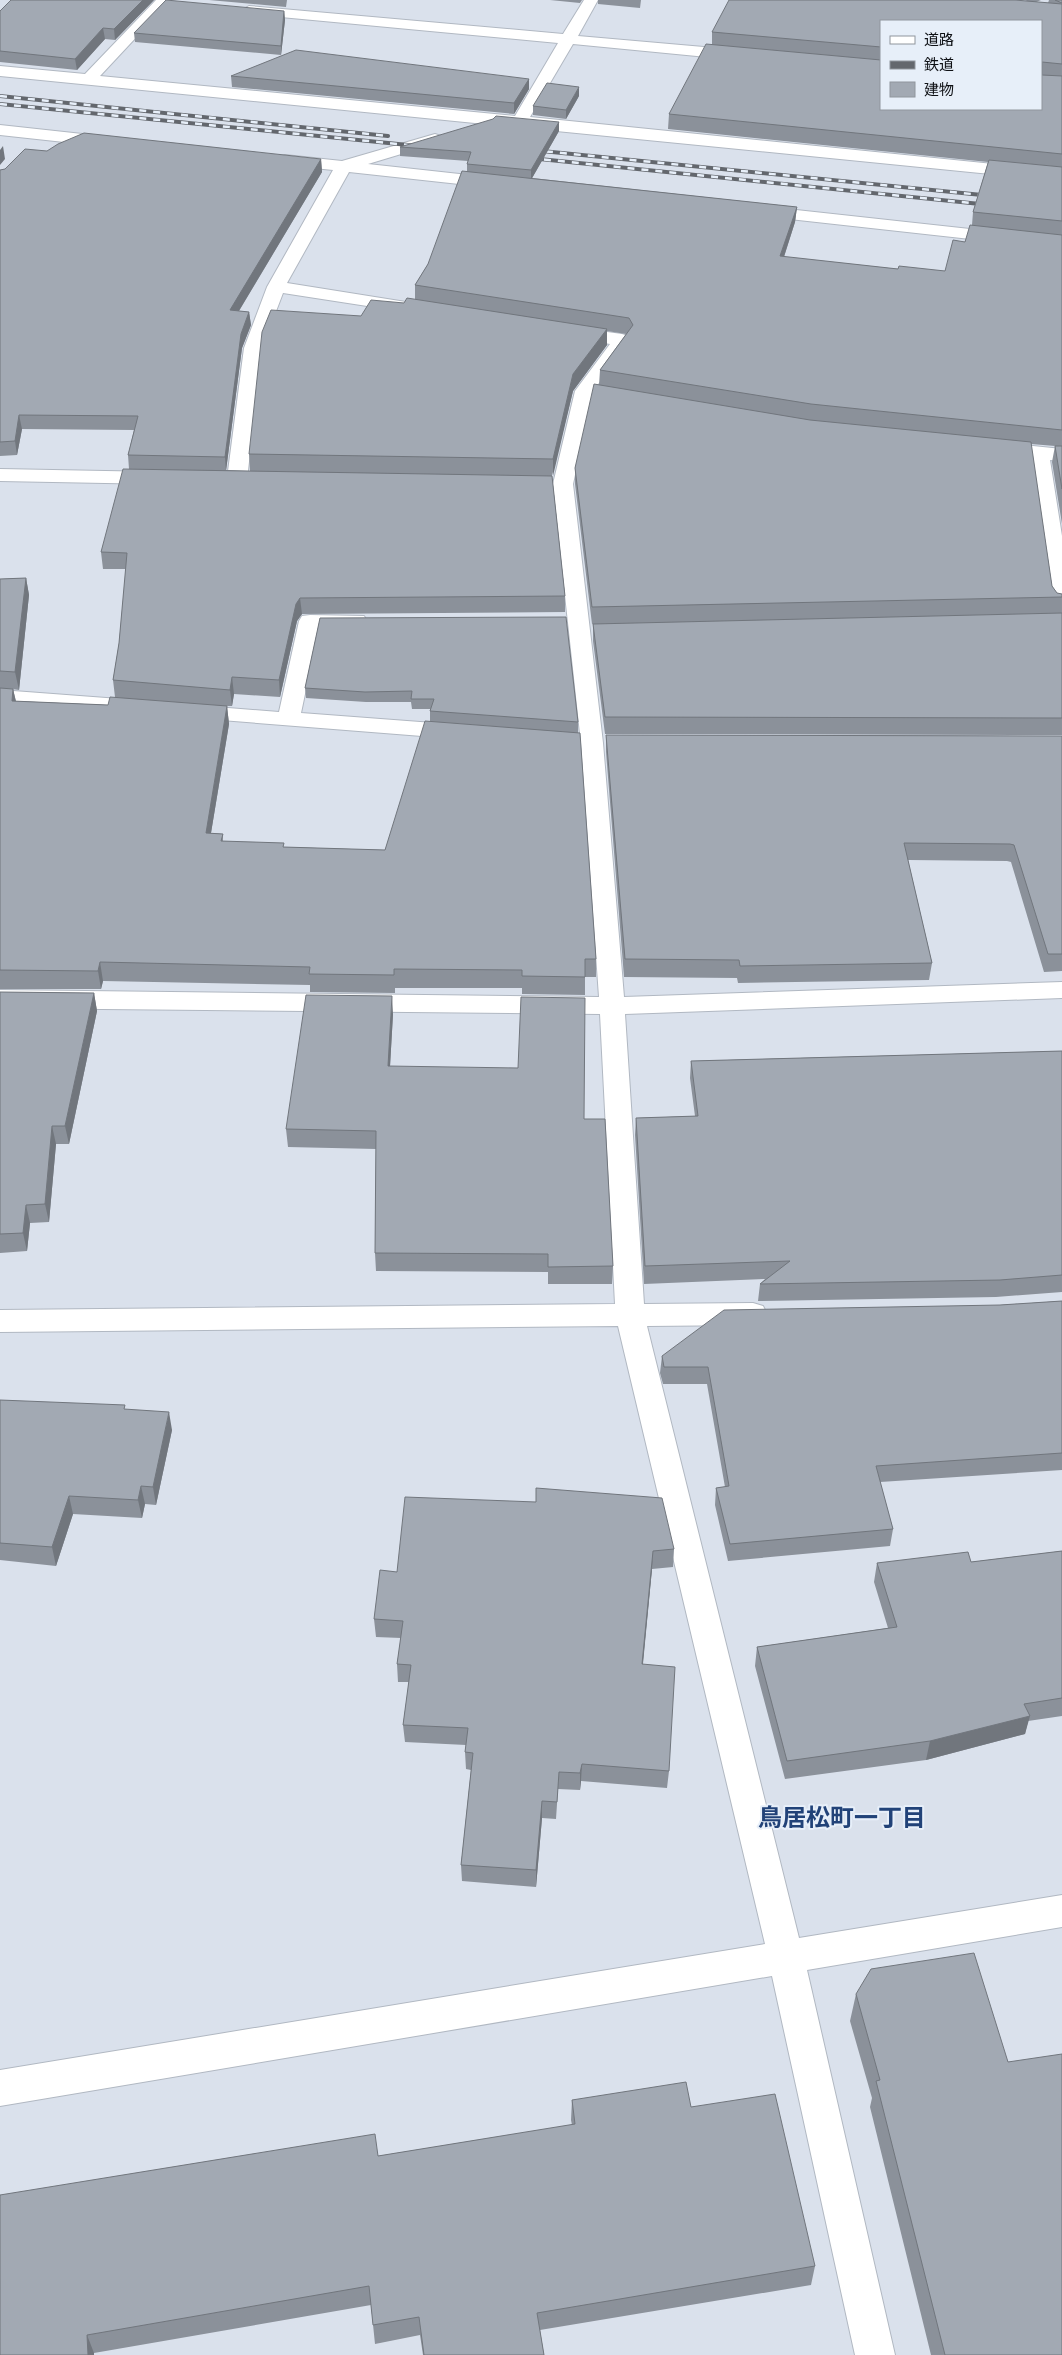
<svg xmlns="http://www.w3.org/2000/svg" width="1062" height="2355" font-family="Figtree,'Noto Sans JP',sans-serif">
	<style>
		.lines { fill: none; stroke-linecap: round; stroke-linejoin: round }
		.street-casing { stroke: #b1b8c2; stroke-width: 2 }
		.street { fill: #fff; fill-rule: evenodd }
		.rail-casing { stroke: #63676d; stroke-width: 4 }
		.rail { stroke: #e7eff9; stroke-width: 2.5; stroke-dasharray: 7; stroke-linecap: butt }
		.wall { fill: #8b919a; fill-rule: evenodd }
		.shaded-wall { fill: #71767d }
		.building { fill: #a2a9b3; stroke: #71767d }
		.labels { text-anchor: middle; stroke-width: 4; stroke-linejoin: round; paint-order: stroke }
		.near-neighbourhood-label { font-size: 24px; font-weight: bold; fill: #214278; stroke: #e7eff9 }
	</style>
	<rect width="100%" height="100%" fill="#dae1ec"/>
	<g class="lines">
		<!-- street casing -->
		<g class="street-casing">
			<path id="street" d="M156 0H171L100 76 515 116 558 43 249 14 242 10 249 6 563 34 584 0H598L578 36 738 50 746 55 738 60 573 44 530 117 1062 171V181L0 76V66L85 74Z
				M0 125 110 137 116 139 118 142 116 145 110 147 0 135Z
				M435 134 441 136 443 139 441 142 368 164 496 178 502 179 504 183 502 187 496 188 349 172 287 283 406 302 412 303 415 307 412 311 406 312 283 293 262 348 247 479 244 483 237 485 230 483 227 479 244 348 267 287 333 170 285 165 279 163 277 160 279 157 285 155 342 161Z
				M760 206 1062 239V249L754 215 752 211 754 207Z
				M570 327 622 334 628 336 631 340 593 391 573 484 603 743 624 997 1062 982V998L625 1014 644 1304 753 1303 763 1306 767 1314 763 1322 753 1325 647 1326 799 1938 1062 1895V1927L807 1970 895 2355H855L772 1976 0 2106V2070L765 1944 618 1326 0 1332V1310L615 1304 600 1014 0 1008V990L599 997 581 743 553 484 575 391 610 344 564 336 561 332 564 328Z
				M994 442 1062 449V461L1050 460 1062 536V609L1054 608 1051 603 1030 458 987 452 984 448 987 444Z
				M0 469 158 472 165 474 168 478 165 482 158 484 0 481Z
				M310 615 364 616 367 621 364 626 319 627 301 713 460 725 468 727 471 732 468 737 460 739 183 717 180 712 183 707 191 705 279 712 299 621 302 616Z
				M0 690 146 701 154 703 157 708 154 713 146 715 0 704Z"/>
		</g>
		<!-- street -->
		<use href="#street" class="street"/>
		<!-- rail casing -->
		<g class="rail-casing">
			<path id="rail" d="M0 96 388 136
				M0 104 418 146
				M532 150 992 196
				M530 158 990 205"/>
		</g>
		<!-- rail -->
		<use href="#rail" class="rail"/>
	</g>
	<!-- wall -->
	<path class="wall" d="M154 0 115 40 105 39 77 70 0 62V11Z
		M209 0H287L286 7Z
		M550 0H582L580 3Z
		M598 0H641L640 8 598 4Z
		M1025 0H1041L1036 2 1048 3 1049 0H1062V524L1052 462 1055 446 1031 444 1052 586 1057 593 1062 594V735L605 734 593 641V624H592L575 484V468L599 385 600 370 626 334 607 331V345L573 391 552 476 565 596V612L302 614 297 621 280 697 234 694 232 706H227L229 724 211 833 223 834V841L284 847 385 850 430 721V709H412L411 702H366L306 698 305 688 320 618 578 722V733L596 959V977H585V995L522 994V988H395V993L310 992V985L103 981 101 989H0V579L26 578 29 595 19 690 5 688 13 689 16 701 108 705 115 697 113 680 119 643 126 569H103L101 552 129 469 128 455 134 430 22 429 17 455 0 456V170L5 169 47 151 321 159 322 172 239 311 249 312 251 325 242 348 226 470 250 471 249 454 361 316 415 300V285L428 264 467 172V164L468 161 400 156V147L559 122V131L532 178 797 207 795 222 784 257 898 269 945 271 965 242 972 225 973 212 988 162 668 129 669 114 712 44V32L1027 1ZM881 21H1041L881 109Z
		M284 11 285 20 281 55 135 42 134 33Z
		M231 76 529 79V89L514 114 232 87Z
		M579 96 566 119 533 115V106Z
		M606 735 1062 736V971L1044 972 1011 862 1007 861 908 860 932 963 929 980 738 983 737 978 624 977 606 752Z
		M0 992 94 993 97 1011 69 1144H56L49 1222 30 1223 27 1251 0 1253Z
		M393 1014 390 1066 584 1119 613 1266 612 1284H548V1272L376 1271 375 1253 376 1149 288 1147 286 1129Z
		M1062 1051V1292L996 1297 758 1301 760 1284 765 1279 644 1284 635 1135 636 1118 695 1116 690 1078 691 1061Z
		M1062 1301V1470L880 1482 893 1529 890 1546 728 1561 715 1505 716 1488 725 1487 707 1384H663L660 1373 662 1356 1000 1305Z
		M0 1400 125 1409 172 1430 156 1505 145 1504 142 1518 73 1514 56 1566 0 1560Z
		M536 1488 674 1549 673 1567 652 1569 643 1664 669 1771 667 1788 581 1781 580 1790 558 1789 556 1819 542 1818 536 1887 462 1881 461 1865 471 1770 466 1769 465 1752 466 1745 405 1742 403 1725 409 1682H398L397 1664 401 1638 376 1637 374 1619 397 1572 536 1502Z
		M1062 1551V1716L1028 1721 1025 1734 926 1760 785 1779 755 1666 757 1647 888 1628 874 1582 877 1563 971 1562Z
		M856 1994 1008 2062 1062 2355H931L870 2107 872 2098 850 2021Z
		M572 2100 691 2107 815 2266 811 2285 540 2330 544 2355H423L420 2335 375 2344 371 2305 94 2353V2355H0L378 2156 572 2125 571 2120Z"/>
	<!-- shaded-wall -->
	<path class="shaded-wall" d="M143 0H154L115 40 114 29Z
		M284 11 285 20 281 55V46Z
		M103 28 105 39 77 70 75 59Z
		M529 79V89L514 114V103Z
		M579 87V96L566 119V110Z
		M559 122V131L531 180V170Z
		M3 146 5 159 0 165V150Z
		M321 159 322 172 231 324 230 310Z
		M797 207 795 222 779 272 780 256Z
		M249 312 251 325 242 348 226 471 225 457 241 334Z
		M607 329V345L573 391 553 476V459L573 374Z
		M19 415 22 429 17 455 15 441Z
		M26 578 29 595 19 690 15 672Z
		M300 598 302 614 297 621 280 697 279 680 296 604Z
		M232 677 234 694 232 706 230 690Z
		M13 689 17 707 12 701Z
		M227 706 229 724 208 851 206 833Z
		M100 962 103 981 101 989 98 971Z
		M94 993 97 1011 69 1144 65 1126Z
		M392 996 393 1014 389 1084 388 1066Z
		M52 1126 56 1144 49 1222 45 1204Z
		M26 1205 30 1223 27 1251 23 1233Z
		M169 1412 172 1430 156 1505 153 1487Z
		M141 1486 145 1504 142 1518 138 1500Z
		M69 1496 73 1514 56 1566 52 1547Z
		M653 1551 652 1569 641 1682 642 1664Z
		M1030 1716 1025 1734 926 1760 930 1741Z
		M582 1764 581 1781 580 1790V1773Z
		M542 1801V1818L536 1887V1870Z
		M87 2335 94 2353V2355H88Z"/>
	<!-- building -->
	<path class="building" d="M11 0H143L114 29 103 28 75 59 0 51V11Z
		M166 0 284 11 281 46 134 33Z
		M729 0H1015L1062 4V64L1042 62V75L1062 76V154L669 114 706 44 881 60V109H1041V21H881V47L712 32Z
		M1055 0H1062V3Z
		M296 50 529 79 514 103 231 76Z
		M547 83 579 87 566 110 533 106Z
		M496 116 559 122 531 170 467 164 471 152 400 147 493 119Z
		M84 133 321 159 230 310 249 312 241 334 225 457 128 455 138 416 19 415 15 441 0 442V170L5 169 25 149 47 151 58 144Z
		M989 160 1062 167V221L973 212Z
		M462 171 797 207 780 256 898 269 899 266 945 271 953 240 965 242 970 225 1062 235V430L811 404 600 370 633 325 629 318 415 285 428 264Z
		M407 298 607 329 573 374 553 459 249 454 262 332 271 310 361 316 371 300 404 303Z
		M594 384 810 420 1031 442 1052 586 1057 593 1062 594V597L592 607 575 468Z
		M1055 446H1062V489Z
		M123 469 552 476 565 596 300 598 296 604 279 680 232 677 230 690 113 680 119 643 127 553 101 552Z
		M26 578 15 672 0 671V579Z
		M1062 613V718L605 717 593 624Z
		M566 617 578 722 430 711 434 699H411L412 691 365 692 305 688 320 618Z
		M0 688 13 689 12 701 108 705 110 697 227 706 206 833 223 834 221 841 284 843 283 847 385 850 425 721 580 733 596 959H585V977L522 976V970L394 969V975L309 974 310 967 100 962 98 971 0 970Z
		M606 735 1062 736V954H1048L1014 845 1010 844 904 843 932 963 740 966 739 960 625 959Z
		M0 992 94 993 65 1126H52L45 1204 26 1205 23 1233 0 1234Z
		M306 995 392 996 388 1066 518 1068 521 997 585 998 584 1119H605L613 1266 548 1267V1254L375 1253 376 1131 286 1129Z
		M1062 1051V1275L1000 1280 760 1284 790 1261 645 1266 636 1118 698 1116 691 1061Z
		M1062 1301V1453L876 1466 893 1529 730 1544 716 1488 729 1486 708 1367H664L662 1356 724 1310 1000 1305Z
		M0 1400 125 1405 124 1409 169 1412 153 1487 141 1486 138 1500 69 1496 52 1547 0 1543Z
		M536 1488 662 1498 674 1549 653 1551 642 1664 675 1667 669 1771 582 1764 580 1773 559 1772 557 1802 542 1801 536 1870 461 1865 473 1753 465 1752 468 1728 403 1725 411 1665 397 1664 403 1621 374 1619 380 1570 397 1572 405 1497 536 1502Z
		M1062 1551V1698L1024 1704 1030 1716 930 1741 787 1761 757 1647 897 1627 877 1563 968 1552 971 1562Z
		M974 1953 1008 2062 1062 2054V2355H945L876 2081 880 2080 856 1994 871 1969Z
		M686 2082 691 2107 775 2094 815 2266 537 2313 544 2355H424L419 2317 373 2325 369 2286 87 2335 88 2355H0V2195L375 2134 378 2156 575 2124 572 2100Z"/>
	<g class="labels">
		<!-- near-neighbourhood labels -->
		<g class="near-neighbourhood-label">
			<text x="842" y="1826">鳥居松町一丁目</text>
		</g>
	</g>
	<!-- legend -->
	<rect x="880" y="20" width="162" height="90" fill="#e7eff9" stroke="#90969d"/>
	<rect x="890" y="36" width="25" height="8" fill="#ffffff" stroke="#90969d"/>
	<text x="924" y="45" font-size="15" fill="#0e1014">道路</text>
	<rect x="890" y="61" width="25" height="8" fill="#63676d" stroke="#90969d"/>
	<text x="924" y="70" font-size="15" fill="#0e1014">鉄道</text>
	<rect x="890" y="82" width="25" height="15" fill="#a2a9b3" stroke="#90969d"/>
	<text x="924" y="95" font-size="15" fill="#0e1014">建物</text>
</svg>
